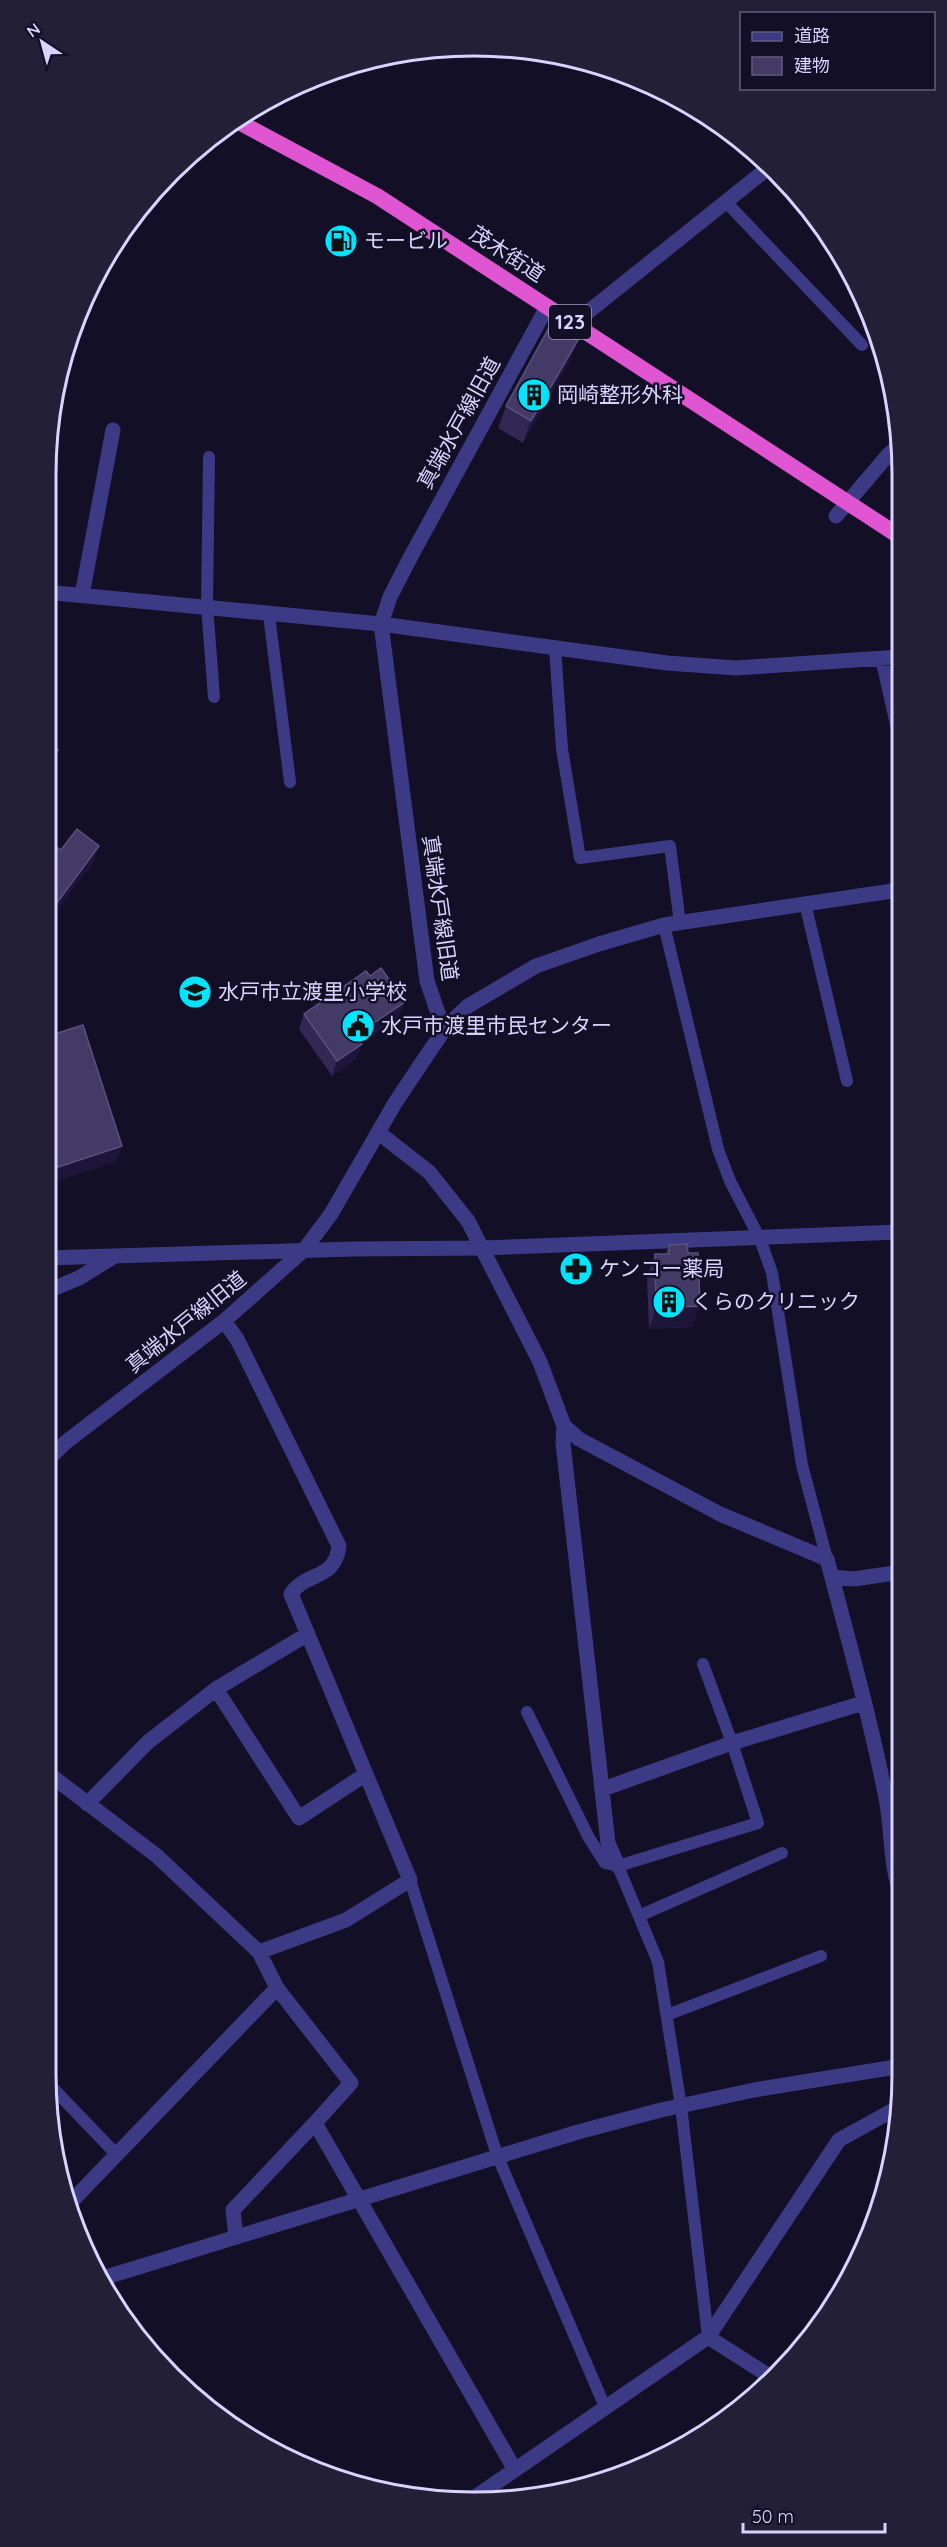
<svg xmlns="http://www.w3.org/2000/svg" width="947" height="2547" font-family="Quicksand,'Noto Sans JP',sans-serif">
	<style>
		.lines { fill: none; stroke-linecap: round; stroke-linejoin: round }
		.service { stroke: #3d3a85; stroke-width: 12 }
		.minor { stroke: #3d3a85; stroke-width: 15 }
		.tertiary { stroke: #3d3a85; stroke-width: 15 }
		.trunk { stroke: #e055d1; stroke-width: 16 }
		.wall { fill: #312854 }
		.shaded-wall { fill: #1d163a }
		.building { fill: #433a66; stroke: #5a527e; stroke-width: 1.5 }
		.labels { text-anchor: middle; stroke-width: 5; stroke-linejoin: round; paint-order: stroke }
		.shield { fill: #130f26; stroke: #9e99be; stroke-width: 1.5 }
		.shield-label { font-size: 20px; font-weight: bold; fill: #d9d4ff }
		.poi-label { font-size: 21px; fill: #d9d4ff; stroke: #130f26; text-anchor: start }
		.street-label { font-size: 21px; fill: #d9d4ff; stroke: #130f26 }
		.rim { fill: none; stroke: #d9d4ff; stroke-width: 3 }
	</style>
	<rect width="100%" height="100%" fill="#130f26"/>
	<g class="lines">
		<!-- service -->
		<path class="service" d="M726 202 862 345
			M209 457 207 606 214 697
			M269 615 290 782
			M555 648 562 749 580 858 670 846 680 923
			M805 903 847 1081
			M664 925 718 1149 730 1181 760 1239 772 1273 802 1465 827 1559
			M527 1712 589 1838 605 1863 618 1866 758 1823 732 1743 703 1664
			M618 1866 658 1962 681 2106 708 2337
			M410 1880 497 2155 605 2407
			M639 1916 782 1853
			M667 2015 821 1956
			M896 2067 901 2078
			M46 2081 117 2155"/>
		<!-- minor -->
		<path class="minor" d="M836 516 888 455 898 446
			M45 592 381 624 667 663 736 668 899 657
			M82 595 113 430
			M883 660 899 731
			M446 1027 438 1013 427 981 381 624 390 597 410 558 547 307
			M379 1133 429 1172 468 1221 540 1362 564 1426 563 1443 608 1843 618 1866
			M45 1292 79 1278 113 1257
			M224 1321 237 1339 339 1546C335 1581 306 1571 291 1594L410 1880 346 1920 259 1952
			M564 1426 579 1439 720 1514 827 1559C848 1638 870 1718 886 1798 892 1827 890 1871 902 1896
			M45 1462 66 1442 224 1321 304 1250 331 1214 395 1103 421 1064 446 1027 468 1006 536 966 599 944 664 925 899 890
			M832 1577 854 1579 901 1572
			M216 1689 299 1818 366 1774
			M45 1771 157 1856 259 1952 277 1988 68 2205
			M603 1789 732 1743 863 1703
			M87 1804 148 1742 216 1689 308 1634
			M277 1988 351 2083 315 2123 515 2470
			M236 2237 233 2210 315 2123
			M708 2337 774 2379
			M471 2500 708 2337 839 2140 897 2108"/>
		<!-- tertiary -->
		<path class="tertiary" d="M573 324 768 168
			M45 1258 353 1249 483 1248 900 1232
			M103 2278 578 2132 661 2110 754 2090 902 2066"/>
		<!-- trunk -->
		<path class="trunk" d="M235 120 377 196 899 536"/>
	</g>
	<!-- wall -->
	<path class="wall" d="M570 361 523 443 498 428 506 406Z
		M304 1014 399 1017 361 1043 362 1044 356 1059 332 1076 299 1029Z
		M669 1245 688 1253 692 1327 649 1329 647 1276 655 1254H665Z"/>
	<!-- shaded-wall -->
	<path class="shaded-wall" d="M578 340 570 361 523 443 531 421Z
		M58 750 53 765 45 775V768Z
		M99 846 94 862 45 926V919Z
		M405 1002 399 1017 350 1050 356 1035Z
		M362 1044 356 1059 332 1076 337 1061Z
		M122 1146 116 1162 45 1185V1174L46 1171Z
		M700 1306 692 1327 649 1329 656 1308Z"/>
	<!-- building -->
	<path class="building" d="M551 324 578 340 531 421 506 406Z
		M45 740 58 750 45 768Z
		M77 829 99 846 45 919V839L61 850Z
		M381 968 405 1002 356 1035 362 1044 337 1061 304 1014 366 971 370 976Z
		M83 1025 122 1146 46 1171 45 1167V1037Z
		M687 1244 688 1253H698L700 1306 656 1308 655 1254H669V1245Z"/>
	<!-- icons -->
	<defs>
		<g id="fuel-disc" transform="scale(1.725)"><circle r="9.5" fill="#00e5ff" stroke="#130f26"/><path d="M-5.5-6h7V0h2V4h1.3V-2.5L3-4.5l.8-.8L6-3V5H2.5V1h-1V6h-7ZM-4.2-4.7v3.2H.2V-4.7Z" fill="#111"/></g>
		<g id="building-disc" transform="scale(1.725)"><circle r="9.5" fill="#00e5ff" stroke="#130f26"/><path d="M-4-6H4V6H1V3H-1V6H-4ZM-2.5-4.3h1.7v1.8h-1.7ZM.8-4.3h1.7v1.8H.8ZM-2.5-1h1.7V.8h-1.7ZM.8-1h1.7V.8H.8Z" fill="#111"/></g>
		<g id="school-disc" transform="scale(1.725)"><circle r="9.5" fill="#00e5ff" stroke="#130f26"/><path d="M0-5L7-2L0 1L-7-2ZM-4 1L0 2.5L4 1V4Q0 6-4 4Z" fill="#111"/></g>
		<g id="civic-disc" transform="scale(1.725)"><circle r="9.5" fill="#00e5ff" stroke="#130f26"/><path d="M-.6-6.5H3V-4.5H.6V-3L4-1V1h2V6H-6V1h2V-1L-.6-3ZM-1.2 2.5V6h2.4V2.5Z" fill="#111"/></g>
		<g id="pharmacy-disc" transform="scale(1.725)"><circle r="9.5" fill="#00e5ff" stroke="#130f26"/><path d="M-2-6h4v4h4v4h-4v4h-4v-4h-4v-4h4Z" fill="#111"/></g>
	</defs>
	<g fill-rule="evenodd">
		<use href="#fuel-disc" x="341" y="241"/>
		<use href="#building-disc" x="534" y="395"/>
		<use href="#school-disc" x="195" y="992"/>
		<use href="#civic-disc" x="358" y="1026"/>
		<use href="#pharmacy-disc" x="576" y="1269"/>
		<use href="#building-disc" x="669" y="1302"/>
	</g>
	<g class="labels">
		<!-- shield labels -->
		<rect class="shield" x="549" y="305" width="42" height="34" rx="4.5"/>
		<g class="shield-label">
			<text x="570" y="329">123</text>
		</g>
		<!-- poi labels -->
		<g class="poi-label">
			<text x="364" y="248">モービル</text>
			<text x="557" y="402">岡崎整形外科</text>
			<text x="218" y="999">水戸市立渡里小学校</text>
			<text x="381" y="1033">水戸市渡里市民センター</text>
			<text x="599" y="1276">ケンコー薬局</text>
			<text x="692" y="1309">くらのクリニック</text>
		</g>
		<!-- street labels -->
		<g class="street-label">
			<text transform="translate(507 254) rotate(33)" y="7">茂木街道</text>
			<text transform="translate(459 423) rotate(-61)" y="7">真端水戸線旧道</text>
			<text transform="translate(440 908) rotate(82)" y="7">真端水戸線旧道</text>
			<text transform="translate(186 1322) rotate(-39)" y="7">真端水戸線旧道</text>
		</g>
	</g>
	<!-- crop -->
	<path d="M0 0H947V2547H0ZM474 56H474A418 418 0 0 1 892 474V2074A418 418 0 0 1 474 2492H474A418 418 0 0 1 56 2074V474A418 418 0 0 1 474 56Z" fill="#231f37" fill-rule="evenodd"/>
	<path class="rim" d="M474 56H474A418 418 0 0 1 892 474V2074A418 418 0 0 1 474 2492H474A418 418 0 0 1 56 2074V474A418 418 0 0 1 474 56Z"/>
	<!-- legend -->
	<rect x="740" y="12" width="195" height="78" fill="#130f26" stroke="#625e7d" stroke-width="1.5"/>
	<rect x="752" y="32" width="30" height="9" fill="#3d3a85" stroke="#625e7d" stroke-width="1.5"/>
	<text x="794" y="42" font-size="18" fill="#d9d4ff">道路</text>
	<rect x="752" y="57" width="30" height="18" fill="#433a66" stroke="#625e7d" stroke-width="1.5"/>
	<text x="794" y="72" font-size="18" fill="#d9d4ff">建物</text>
	<!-- north arrow -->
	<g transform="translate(42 42) rotate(324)" stroke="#130f26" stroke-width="4.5" paint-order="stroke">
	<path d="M0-4.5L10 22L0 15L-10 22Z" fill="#d9d4ff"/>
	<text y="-9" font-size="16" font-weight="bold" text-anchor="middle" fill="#d9d4ff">N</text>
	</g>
	<!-- scale -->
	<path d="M743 2523v9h142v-9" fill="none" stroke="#d9d4ff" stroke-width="3"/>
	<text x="752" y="2523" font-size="18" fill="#d9d4ff" stroke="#130f26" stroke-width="4.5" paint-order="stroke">50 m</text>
</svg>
